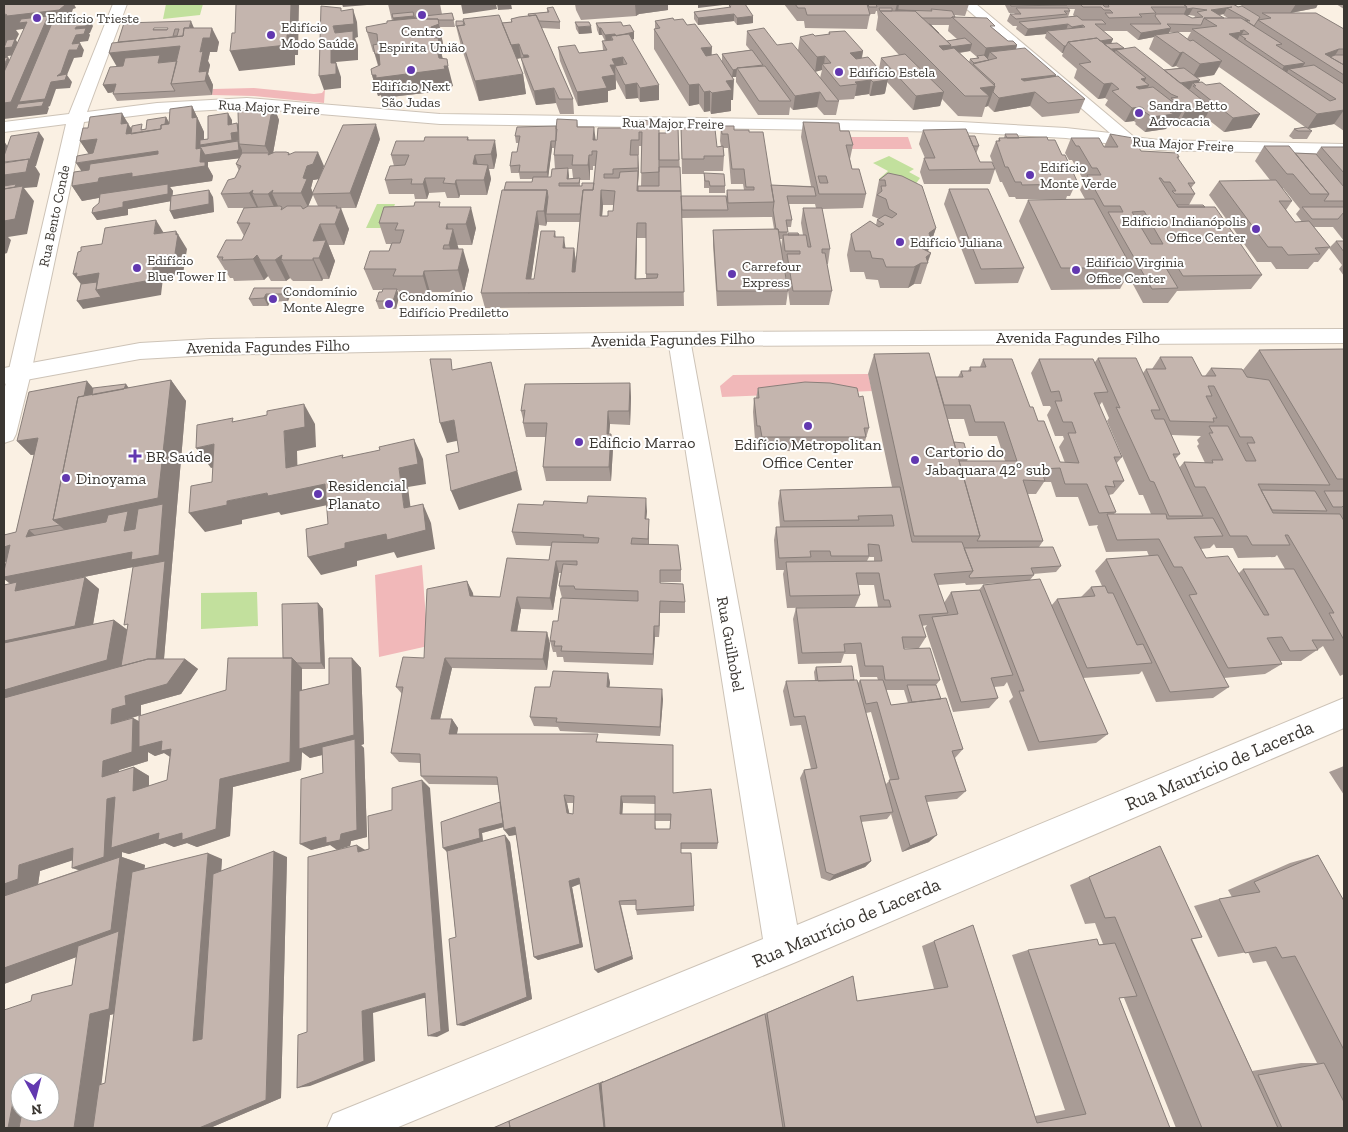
<svg xmlns="http://www.w3.org/2000/svg" width="1348" height="1132" font-family="'Zilla Slab',serif">
	<style>
		.green { fill: #f1b8b9 }
		.water { fill: #c2e09d }
		.lines { fill: none; stroke-linecap: round; stroke-linejoin: round }
		.street-casing { stroke: #cdc3b7; stroke-width: 2 }
		.secondary-casing { stroke: #cdc3b7; stroke-width: 2 }
		.street { fill: #fff; fill-rule: evenodd }
		.secondary { fill: #fff; fill-rule: evenodd }
		.wall { fill: #a99c96; fill-rule: evenodd }
		.shaded-wall { fill: #897f7a }
		.building { fill: #c4b5ae; stroke: #897f7a; fill-rule: evenodd }
		.poi-dot { fill: #6238b0; stroke: #fff; stroke-width: 2 }
		.labels { text-anchor: middle; stroke-width: 4; stroke-linejoin: round; paint-order: stroke }
		.far-poi-label { font-size: 14px; fill: #3b3732; stroke: #fff; text-anchor: start }
		.far-street-label { font-size: 14px; fill: #3b3732; stroke: #fff }
		.street-label { font-size: 16px; fill: #3b3732; stroke: #fff }
		.poi-label { font-size: 16px; fill: #3b3732; stroke: #fff; text-anchor: start }
		.near-street-label { font-size: 19px; fill: #3b3732; stroke: #fff }
	</style>
	<rect width="100%" height="100%" fill="#faf0e3"/>
	<!-- green -->
	<path class="green" d="M254 88 314 94 322 93 325 89 324 103 254 96 212 95 213 89Z
		M845 137H908L912 149H847Z
		M868 374 872 391 722 397 720 386 733 375Z
		M422 565 428 646 379 657 375 575Z"/>
	<!-- water -->
	<path class="water" d="M166 4H203L200 15 163 19Z
		M889 156 914 169 909 172 920 178 915 185 887 186 879 179 888 171 873 163Z
		M377 204H395L386 228H366Z
		M257 592 258 626 201 629V593Z"/>
	<g class="lines">
		<!-- street casing -->
		<g class="street-casing">
			<path id="street" d="M113 4H127L87 112 157 103 247 98 440 114 961 122 1066 128 1110 133 961 4H976L1134 137 1159 140 1344 144V154L1159 150 1066 138 961 132 440 124 247 108 157 113 84 122 31 373 16 434 13 440 4 443V391L66 124 4 132V122L69 114Z
				M679 332 687 334 690 339 797 925 1344 698V728L796 962 396 1128H327L333 1114 763 939 668 339 671 334Z"/>
		</g>
		<!-- secondary casing -->
		<g class="secondary-casing">
			<path id="secondary" d="M1344 329V343L679 346 210 355 140 359 4 384V368L140 343 210 339 679 332Z"/>
		</g>
		<!-- street -->
		<use href="#street" class="street"/>
		<!-- secondary -->
		<use href="#secondary" class="secondary"/>
	</g>
	<!-- wall -->
	<path class="wall" d="M388 4H440L442 14 452 13 455 27H440L443 44 439 45 443 59 453 86 449 87 450 90 382 98 381 95 378 96 372 75 378 66 374 52H373L367 32 392 21Z
		M575 4H668V10L639 14 636 16 581 20 576 10Z
		M784 4H969L965 16 954 15 955 17 994 29 1008 41 1017 45 1016 49 1056 75 1055 77 1085 99 1079 113 1042 117 1030 106 994 112 988 106 985 107 982 117 958 116 942 99 940 106 913 110 887 82 885 93 884 94 870 96 869 94 855 96 854 99 838 100 839 101 836 115H824L817 107 793 110 790 107 789 115H758L736 82V77H733V100H731V111L711 114 710 111 704 112 699 104 689 106 654 49V29H655V21L674 20 687 25 712 55 722 61V54L750 50 746 45 747 31 777 45 798 50 800 37 828 35 829 32 863 51 862 58 879 69 881 58 899 55 876 30 878 17 877 11H876L875 14H870L867 29 805 28 804 21H797ZM931 25H949L948 31 957 39 947 41ZM970 51 977 57 976 59H970L969 62 960 53ZM822 70 820 78 815 71Z
		M1006 4H1233L1260 17V16H1258L1239 4H1318L1316 8 1291 13 1344 29V131L1334 124 1308 129 1312 131 1307 139H1293L1289 136 1294 129 1305 127 1219 67 1214 75 1197 78 1199 82 1260 114 1251 128 1224 132 1205 117 1203 122 1178 125 1176 122 1175 124 1168 125 1166 129 1145 132 1135 124 1136 123 1134 121 1125 122 1105 105 1108 100 1105 98 1098 99 1074 78 1077 69 1062 56 1063 53H1062L1045 38 1046 34 1025 36 1016 29 1017 26H1013L1007 21 1010 14H1014L1015 13H1009L1005 5ZM1069 9H1075L1073 15 1074 16 1068 17 1070 11ZM1224 14 1223 15 1228 18H1224L1219 15ZM1189 15 1195 16 1194 18H1192L1187 16ZM1103 31H1127L1138 40 1154 37 1149 49 1172 67 1176 66 1179 68 1164 70 1123 49 1124 48 1111 43 1113 39ZM1169 32H1191L1187 39 1169 33Z
		M1336 4H1344V9Z
		M729 5 753 23 737 25 734 21 698 25 694 19V12L729 8Z
		M547 8 560 22V29L542 28 573 99 574 114H560L556 103 536 105 524 72 521 58 517 59 523 74 526 94 479 101 461 46 456 26 511 22V19L528 16V14L547 12Z
		M575 22 592 33 579 34 576 29Z
		M124 23 194 28 219 42 217 52H210L208 61 210 65 208 74 213 85 212 95 117 101 113 94 114 92 108 93 103 85 117 67 118 42ZM154 28H168V29H153Z
		M596 23 623 26 634 32V39L632 40 659 100 640 102 638 98 626 99 616 80V72V89L608 91V102L578 106 560 61 558 47 579 53 603 50 602 41H605L602 35H599L597 30Z
		M273 105 279 120 273 153H289L290 154 324 166 319 179 313 180 311 188 313 193 380 139 356 208H338L349 229 344 245H329V246L335 261 329 279H323L322 281H293L290 278 286 281H271L268 276 264 280 234 281 233 278H230L217 257 242 240 244 236 237 223 244 208H228L221 194 235 178 239 171 236 164 239 158 208 162V167L213 176 212 181 170 187 173 191 172 196 213 197 214 212 174 219 170 211V201L128 209V215L97 220 92 213 99 203V198L82 201 72 186 81 171 89 154 80 141 131 127 132 130 146 129 166 117 169 122 192 106 204 132V139H208L232 120V124L237 123 239 127ZM313 195 318 206H308Z
		M577 120 578 127 596 140H597L598 128 659 133H666L678 128 681 196 726 198 727 190H744L743 184H731L728 148H723L724 156 723 171H704V174H682L681 128 717 147 721 146 720 141 721 126 734 130 749 132 771 185 811 186 801 137 803 122 840 131 853 145 850 159 852 169 866 194 863 208 822 209 830 249 828 264H827L832 291 829 305H790L785 269V266H784L788 291 786 305 717 306 713 245V230L774 229 772 217 682 218 684 306 485 308 481 293 505 190 532 182V179H520L519 173H511L510 166 517 152 519 143H516L515 136 556 126ZM639 146H642L641 186H638L639 169 631 155H639ZM552 148H554V155L555 169 551 177H548ZM593 166H595L594 183 580 186V180H590V170H593ZM568 169H572L573 178 569 179ZM789 204H815L816 208H803L801 223 803 235H799L788 233 787 235V227H791L792 220ZM603 205H614L613 211 608 216H602ZM547 222H580L576 262 574 248H566L556 237 555 231 534 279H531L539 225 546 226ZM637 238H646V279H636ZM780 239H782L781 248Z
		M923 130 969 136 979 146 976 154 980 162 995 169 990 156 996 141H998L999 138H1004L1005 134 1019 138 1077 181 1070 196H1067L1066 199H1016L1015 197H1009L1002 182H1000L995 169 990 184H924L920 172 924 158H925L919 144Z
		M1110 134 1141 151 1179 157 1178 160 1195 183 1191 188 1195 194 1189 205 1262 275 1251 289 1177 291 1168 303H1143L1128 275 1120 289 1051 290 1019 221 1028 200 1085 199 1080 190 1084 181 1072 160H1069L1065 153 1071 138 1104 147Z
		M468 137 469 140 497 155 494 169H489L491 179 487 195H460L459 198H447L445 192 429 193 427 199H415L414 194H389L385 180 394 166 391 155 424 141Z
		M1264 146 1295 153 1316 154 1321 147H1344V276L1339 269 1342 265 1329 248 1336 241H1344L1333 227H1314L1330 247 1318 262H1314L1308 269H1276L1271 262H1257L1209 195 1219 181 1270 180 1255 161ZM1282 188H1283L1300 209 1296 214 1302 222H1295L1286 210 1292 201Z
		M704 173 725 186V193H709V188H704Z
		M888 173 936 228 928 251 931 253 921 284H914L908 288H880L878 280 866 279 864 272H850L847 255 851 234 876 225 877 220 879 219 872 216 879 180Z
		M949 189 1024 268 1018 283 975 284 944 204Z
		M442 207 476 228 472 245H457L458 249 469 270 464 292H430L429 297H401L398 290H397L399 297 396 309H379L376 301 382 292 383 290H373L364 269 389 251 391 244H386L379 223Z
		M286 288 290 296 288 301 270 302 268 306H253L249 299Z
		M1344 349V674L1340 676 1323 646 1301 661H1280L1282 664 1265 674 1224 678 1229 687 1213 698 1156 702 1142 671 1139 674 1083 678 1108 734 1096 743 1028 751 1009 701 1013 697 1007 682 1004 686 994 687 998 698 989 708 953 712 925 628 927 625 922 626 926 637 919 648H904L940 680 936 685 941 699 963 749 955 758 966 791 957 799 927 802 929 842 902 852 891 814 887 819 861 822 871 861 865 867 829 881 821 878 800 778 804 770 811 769 801 725 790 726 783 691 786 681H815L814 672 816 667 854 680 858 683 860 680H878L877 677H860L856 654H844L841 663 798 664 793 619 796 608 878 607 874 585H858L860 595 855 607 787 608 783 574 784 570H776L774 540 776 527H780L778 503 780 490 892 487 868 374 874 354 936 378 958 377 961 371H968L970 367H980L983 359 1030 407 1038 421 1060 462 1065 463 1059 447 1064 439 1063 436H1055L1047 415 1051 408 1050 406H1043L1031 373 1039 359 1095 362 1098 358 1143 373 1146 369H1152L1160 357 1202 376H1205L1211 368 1243 370 1259 350ZM1102 402 1109 418 1107 421 1139 495H1143L1151 514H1114L1116 512 1109 495 1113 494 1124 481 1116 464 1122 457 1099 406ZM948 419H964L969 436H997L1005 461H967L968 458 954 442ZM1171 435 1201 436 1197 440 1199 444 1197 446 1205 463 1184 462 1179 468 1175 459 1180 454ZM1044 482H1051L1056 497H1078L1089 526 1098 525 1097 527 1106 552 1147 551 1149 556 1106 559 1095 571 1102 586 1091 587 1081 597 1057 599 1051 606 1030 580 1034 575 1033 574 1056 572 1061 566 1039 547 1043 541 1028 494H1036ZM1214 544 1216 548H1233L1238 558 1275 557 1277 555 1285 569H1243L1239 573 1206 558 1201 549 1210 548ZM869 557H874V561H867ZM965 583 966 585 1003 583 983 585 979 590 951 592 944 603 938 585ZM886 690H904L908 703 891 705ZM871 712 890 780 886 784 866 713Z
		M171 380 186 401 164 659H185L198 669 181 694 141 705V715L128 719 133 718 139 721 226 690 283 658 318 603 323 609 325 669H302V690L329 684 352 658 361 668 364 744 361 745 364 748 367 837 351 841 350 846 330 845 311 850 323 773 322 755 310 758 302 752 301 770 233 787 230 836 197 847 187 843 174 847 165 843 129 854 122 852V857L145 865 144 869 222 859 221 871 287 857 281 1098 210 1128H4L31 1001 72 985 76 957 4 984 10 584 4 579V571L6 562H4V535L16 532 34 455H31L17 441 93 388H129ZM133 567 127 630 114 620 93 624 99 589 85 577 25 589ZM148 752 155 756 164 753 170 757 167 780 149 786V776L134 767 119 772V770L148 761ZM72 860V868L79 870 38 884 40 871ZM114 1014 105 1083 101 1084 110 1015Z
		M630 383 631 398 630 425 610 424 609 434H611L613 448 611 481H546L543 467 546 437H526L523 423V419L521 411Z
		M758 388 859 397 869 428 862 451H760L759 440H755L753 412 754 398H756Z
		M647 511 646 519H649V544L681 570V582H661L660 583 685 602V613H660L659 637H655L653 665 564 662 563 657H557L556 652H553L550 641 558 621 577 599 562 598 559 586 561 573H559L553 610 521 609 517 632H547L550 644 547 670 452 668 440 719H452L458 728 457 734 599 742 673 793 718 843 717 849H681V853L694 906V911L637 915 636 910V905H621L633 959 598 973 580 884 572 887 583 947 538 960 534 957 516 835 509 836 504 827 482 833 483 841 510 842 532 999 464 1026 457 1025 456 937 447 852 500 802 498 785 429 784 421 776 420 763 399 762 391 753 402 694 396 687 424 658 467 581 473 596 500 597 549 560 551 546 516 545 512 532ZM567 803H573V814L569 813ZM623 803 655 804V814H622ZM655 821H670V829H656Z
		M608 673 610 683 609 687 663 699 660 736 560 731 558 727 534 726 530 717 550 687Z
		M1344 766V795L1329 772Z
		M1160 846 1202 937 1192 939 1252 1071 1301 1063H1317L1266 961 1253 963 1248 952 1218 957 1194 906 1219 899 1232 897 1228 890 1290 863 1318 855 1344 901V1128H1176L1124 998H1119L1170 1128H493L853 976 857 1001 934 989 922 946 973 925 1035 1116 1065 1110 1012 955 1028 950 1103 944 1095 923 1085 924 1070 885Z"/>
	<!-- shaded-wall -->
	<path class="shaded-wall" d="M62 4H74L76 8 73 9 71 15 73 18 68 24 51 82 57 76 72 44 76 27 89 19 93 26 90 33H89L90 35 88 41 80 42 77 50 80 43 84 50 82 57 74 58 67 75 72 82 70 88 56 89 50 106 48 107 49 108 47 114 4 119V103L28 37 23 29 16 30 19 34 16 40 20 47 17 55 8 56 4 64V16L6 14Z
		M291 4H299L298 55H295V65L239 71 230 51 287 35Z
		M342 4H367V5L343 7Z
		M461 4H496L497 9 463 14Z
		M497 4H511L512 9 498 10Z
		M635 4H668V10L639 14 636 16Z
		M698 4H731L698 8Z
		M897 4H899L898 11 894 15Z
		M1296 4H1318L1316 8 1290 13Z
		M1232 7 1227 8 1224 14 1207 17 1211 10Z
		M1193 8 1189 15 1183 16 1186 9Z
		M353 9 357 22 358 37 355 38 358 45V60L336 62 341 77V88L324 90 319 76 331 63V48L340 47 333 26Z
		M413 12 415 19 395 25 393 18Z
		M734 14V21L698 25V18Z
		M753 16V23L737 25V18Z
		M438 19 443 44 437 46H440L444 66H448L453 86 449 87 450 90 382 98 381 95 378 96 372 75 431 27Z
		M191 21 194 28 187 60 117 67 109 53 186 43Z
		M1068 24 1066 31H1047L1046 34 1025 36 1028 29Z
		M1083 25 1081 32 1069 34 1072 27Z
		M591 26 592 33 579 34 578 27Z
		M212 28 219 42 217 52H210L208 61 210 65 208 74 213 85 212 95 205 81 199 72 200 52 203 38Z
		M599 28H601L602 35H599Z
		M1171 28 1168 35H1155L1154 37 1138 40 1141 33Z
		M1244 30 1241 36 1240 35 1234 46 1229 34Z
		M634 32V39L617 43 616 36Z
		M615 34 616 41 611 36 612 41 606 42 605 35Z
		M1113 39 1110 46 1071 45Z
		M519 44 521 58 514 59 511 45Z
		M972 44 970 51 948 54 939 46 951 45Z
		M1017 45 1013 59 997 58 990 52 987 61 982 62 986 48Z
		M1064 46H1066L1063 53H1062Z
		M712 47 711 67 701 48Z
		M1124 48 1121 53 1116 50 1113 56 1110 49Z
		M1339 49 1329 65 1325 54Z
		M863 51 860 65 850 53Z
		M1183 52 1176 66 1172 67 1180 53Z
		M375 54H379L381 74Z
		M523 55H528L530 69H525Z
		M825 56 824 65 822 64V70L815 72 817 57Z
		M8 57 12 64 4 73V65Z
		M623 57 624 71 615 66 616 89 608 91V102L578 106 577 92 602 77 610 65 612 59Z
		M1222 61 1214 75 1192 78 1200 64Z
		M1305 63 1298 74 1289 69 1283 79 1276 80 1284 66Z
		M737 69 736 77H732L733 70Z
		M523 74 526 94 479 101 475 81Z
		M1056 75 1051 89 1016 93 1021 79Z
		M1146 78 1143 86 1149 85 1142 100 1129 102 1141 79Z
		M888 79 885 93 884 94 870 96 873 82Z
		M734 80 733 100H731V111L711 114 712 93 726 81Z
		M871 80 869 94 855 96 857 84 855 82Z
		M1200 80 1196 88V86L1193 83 1190 89 1168 92 1170 85Z
		M637 83 638 98 626 99 625 85Z
		M1112 83 1105 98 1098 99 1104 84Z
		M116 84 121 91 108 93 103 85Z
		M699 84V104L689 106V85Z
		M659 85V100L640 102V88Z
		M995 86 988 106 985 107 989 96 980 88Z
		M554 88 556 103 536 105 534 91Z
		M710 91V111L704 112V92Z
		M820 92 817 107 793 110 795 96Z
		M944 92 940 106 913 110 916 96Z
		M1035 92 1030 106 994 112 999 98Z
		M273 105 279 120 272 159 268 155 269 153 265 146Z
		M192 106 204 132V145L231 133 237 123 240 131 241 140 235 141V148L238 141 242 150V158L208 162V167L213 176 212 181 170 187 173 191 172 201 128 209V215L97 220 92 213 123 202 108 196 82 201 72 186 99 178 200 162 196 149 192 118Z
		M1141 107 1134 121 1125 122 1132 108Z
		M1211 107 1203 122 1178 125 1186 110Z
		M1183 110 1175 124 1168 125 1166 129 1145 132 1152 117 1170 112Z
		M1344 110 1334 124 1307 129 1317 114Z
		M122 113 136 137 166 117 170 125 135 149 121 124Z
		M228 113 232 120V132L228 125Z
		M1260 114 1251 128 1224 132 1233 118Z
		M376 124 380 139 356 208 350 193Z
		M594 127 596 142 593 140Z
		M39 132 44 139 36 166H35L40 174 37 187 24 188 34 201 27 234 8 237 11 240 7 253 4 254V175L7 170Z
		M97 139 106 153 90 156 80 141Z
		M495 140 497 155 494 169 491 154Z
		M4 141 8 147 4 158Z
		M551 141 552 148 548 179 547 172Z
		M158 151 167 166 86 178 76 163Z
		M318 152 324 166 319 179 313 180 311 188 313 194 308 207 301 193 303 178 307 166Z
		M475 155 479 169 473 164Z
		M589 155 590 170V180L588 165Z
		M638 155 639 169V183L638 168Z
		M488 165 491 179 487 195 484 180Z
		M568 168 569 176 568 183 567 179Z
		M425 178 429 193 427 199 423 184Z
		M456 180 460 195 459 198 455 184Z
		M209 190 213 197 214 212 174 219 170 211Z
		M253 190 252 193 258 207 257 208 249 193Z
		M273 190 272 193 278 206 275 209 268 194Z
		M547 190 549 205 546 214 547 222 546 226 544 211Z
		M601 190 603 205 601 230 600 216Z
		M337 206 339 213 341 208 349 229 344 245 335 224Z
		M471 207 476 228 472 245 466 224Z
		M537 211 539 225 529 294 526 279Z
		M156 220 165 235 154 234Z
		M637 223V238L636 293 635 279Z
		M320 224 335 261 329 279 319 258 313 241Z
		M447 224 451 237 453 229 459 250 455 266 449 245 446 229Z
		M936 228 926 257 931 253 927 263H921L914 284 908 288 921 248 929 233Z
		M176 231 187 249 183 274 163 278 161 295 83 309 77 301 87 292 73 274 154 263 176 235Z
		M564 237 566 252 563 248Z
		M574 248 576 262 574 287 572 272Z
		M463 249 469 270 464 292 458 270Z
		M257 255 268 276 264 280 253 259Z
		M282 255 281 259 290 278 286 281 275 260Z
		M313 258 323 279 322 281 313 260Z
		M424 271 430 292 429 297 423 276Z
		M286 288 290 296 288 301 284 294Z
		M397 289 399 297 396 309 393 301Z
		M266 294 270 302 268 306 264 298Z
		M491 362 522 490 459 510 451 491Z
		M171 380 186 401 163 670 128 679 138 566 15 591 16 587 4 579V577L138 544 74 538 53 520 87 381 99 395 126 384 131 391Z
		M630 383 631 398 630 425 629 411Z
		M304 404 315 424 316 447 297 451 298 487 286 468 284 431Z
		M608 411 610 424 608 448 607 434Z
		M454 420 461 440 447 443 440 423Z
		M611 434 613 448 611 481 609 467Z
		M38 438 52 451 31 455 17 441Z
		M414 439 423 459 426 484 408 487 413 527 404 508 399 468Z
		M214 444 229 464 211 468 196 448Z
		M325 484 337 503 281 515 279 512 242 520V524L205 532 189 513 227 501 267 493Z
		M646 498 647 511 645 532V519Z
		M423 504 431 523 435 549 397 558 394 552 357 561V566L321 575 308 557 345 543Z
		M649 519V532L648 551V539Z
		M29 530 44 543 26 537Z
		M10 545 27 558 4 562V547Z
		M556 561 559 573 553 610 550 598Z
		M85 577 99 589 91 637 4 655V641Z
		M467 581 473 593 475 608 470 596Z
		M517 597 521 609 515 643 511 631Z
		M660 601V613L659 637V626Z
		M318 603 323 609 325 669 321 663Z
		M114 620 129 631 123 671 4 706V690Z
		M654 626 655 637 653 665V654Z
		M547 632 550 644 547 670 543 659Z
		M292 658 302 668V749L352 658 361 668 364 744 361 745 364 748 367 837 351 841 350 846 337 850 330 845 311 850 300 844 355 747 310 758 302 752 301 770 233 787 230 836 197 847 187 843 174 847 165 843 129 854 122 852V857L145 865 128 1010 110 1015 96 1128H74L90 1014 117 942 4 984V968L91 874 72 868 107 799 220 779Z
		M445 658 452 668 438 728 431 719Z
		M185 659 198 669 181 694 141 705V715L111 724 112 709 125 696Z
		M608 673 610 683 608 697 607 687Z
		M662 689 663 699 660 736V727Z
		M133 718 148 727 162 741 176 750V760L164 753 155 756 148 752V761L119 770V785L102 777 103 761Z
		M452 719 458 728 455 743 449 734Z
		M134 767 149 776V799L133 791Z
		M422 780 430 788 449 1031 437 1037 428 1036Z
		M564 795 567 803 571 821 567 813Z
		M621 796 623 803 622 821 620 814Z
		M505 822 507 826 482 833 483 842 447 852 443 848 479 829Z
		M515 827 520 834 509 836 504 830Z
		M505 835 510 842 532 999 464 1026 457 1025Z
		M937 835 929 842 902 852 910 846Z
		M357 845 367 851 358 852Z
		M73 848 92 854 40 871 38 885 4 896V884L19 865Z
		M274 851 287 857 281 1098 210 1128H199Z
		M208 853 222 859 210 1041H193Z
		M871 861 865 867 829 881 834 875Z
		M579 878 582 883 572 887 583 947 538 960 534 957 569 881Z
		M619 901 633 959 598 973 595 970Z
		M425 993 434 995 373 1013 375 1061 310 1086 297 1088 362 1011Z
		M603 1081 608 1128H604L599 1083Z
		M20 1085V1112H35L32 1128H8L16 1086Z"/>
	<!-- building -->
	<path class="building" d="M4 4H62L65 5 59 10 7 16 6 14 4 15Z
		M236 4H291L290 35H287V45L230 51 232 33H235Z
		M736 4H745L753 16 737 18 734 14 698 18 694 12 731 7 729 5Z
		M795 4H867L870 15H807L805 8H798Z
		M867 4H876L877 7H869L868 4Z
		M1010 4H1067V5L1011 6Z
		M1080 4H1102L1105 7H1109L1108 4H1116H1115H1183L1187 7H1151L1156 13 1139 14 1142 17 1109 18 1105 13H1113L1110 10H1104L1101 7H1083Z
		M1183 4H1233L1238 7 1242 6 1260 17 1254 26 1245 20 1250 21 1227 8 1232 7 1211 10 1224 18H1204L1201 25 1167 24 1171 28 1141 33 1130 24H1161L1155 16 1156 14H1184L1192 18 1203 17 1197 12 1207 10 1193 8 1186 9 1187 7Z
		M321 6 341 8V11L353 9 354 24 333 26 335 33 353 31V46L331 48V63H336V74L319 76Z
		M553 7 560 22 539 21 536 15 529 16 528 14 549 12 547 8Z
		M879 8H892V11H880Z
		M1016 8H1068L1070 11H1064L1067 14 1016 19 1010 14H1021Z
		M931 9 952 11 955 17H952L951 18H922L915 11 898 10 932 11Z
		M880 11H915L951 45 939 46 943 50 954 48 995 86 980 88 989 96H965Z
		M413 12 414 16 393 18 392 14Z
		M452 13 454 20H438V19H419L418 18H414L415 17Z
		M1262 13H1316L1344 29V49H1339L1325 54 1344 65V75L1258 20 1271 18Z
		M499 15 523 74 475 81 457 26 465 25 463 19Z
		M536 15 573 99H559L554 88 534 91 521 58 529 57 528 55H523L519 44 511 45 502 23 512 22 511 19 519 17Z
		M48 16 11 102 4 103V72L27 22 19 23 21 19Z
		M1077 16 1082 20H1102L1106 24H1095L1113 39 1100 41 1097 38 1068 42 1066 46H1064L1047 31 1085 27 1083 25 1072 27 1068 24 1028 29 1019 22Z
		M952 17 987 18 995 26H990L1008 41H1013L1017 45 986 48Z
		M418 18 419 19H438L439 24 431 27 434 38H438L440 46H436L439 58 447 59 448 66H444L445 69 376 78V75H372L371 69 380 65 379 54H375L373 45 378 44 377 34 367 32 366 27 387 23V21Z
		M673 18 674 20 683 19 687 25 695 24 712 47 701 48 706 56 717 54 734 80 726 81 732 90 712 93 710 91 704 92 699 84 689 85 654 29 660 28 655 21Z
		M1204 18H1241L1282 44 1276 45 1305 63 1284 66 1244 39H1246L1240 35 1249 34 1244 30 1240 31 1242 32 1229 34 1330 101 1336 99 1289 69 1314 65 1344 84V110L1317 114 1192 29 1217 26Z
		M89 19 86 26 76 27 75 29 86 28 84 34 76 35 72 44 80 43 77 50H69L61 73 57 76 67 74 65 80 51 82 45 99 19 102 52 23Z
		M191 21 189 28H184L183 36 118 42 124 23ZM154 28H168L167 30H153ZM175 29H179L177 36H173Z
		M456 21H463L464 25 456 26Z
		M575 22H589L591 26 578 27Z
		M621 22 623 26 630 25 634 32 616 36 615 34 605 35 601 28H599L596 23Z
		M929 24H930L939 33H938Z
		M184 28H212L210 38H203L200 52 203 51 199 72 207 71 205 81 171 84 180 46 109 53 112 43 183 36Z
		M764 28 777 45 792 43 839 101H826L820 92 795 96 747 31Z
		M845 31 863 51 850 53 856 59 868 57 888 79 887 80 873 82 871 80 855 82 857 84 840 86 822 64 831 63 825 56 817 57 800 37 813 34 815 36 830 34 829 32Z
		M1178 32 1190 41 1193 40 1222 61 1200 64 1183 52 1180 53 1155 35Z
		M629 34 659 85 640 88 637 83 625 85 615 66 627 64 623 57 612 59 615 65H610L615 75 602 77 607 88 577 92 558 47 575 45 579 53 607 50 602 41 613 40 611 36Z
		M965 38 972 44 950 47 951 45 947 41Z
		M1097 38 1146 78 1141 79 1149 85 1136 87 1139 89 1153 87 1183 110 1170 112 1174 114 1152 117 1142 110 1144 109 1141 107 1132 108 1112 91 1119 89 1112 83 1104 84 1079 64 1091 62 1068 42Z
		M15 39 12 47 4 48 7 40Z
		M1117 43 1124 48 1111 49 1104 44Z
		M1135 47 1211 107 1186 110 1171 98 1178 97 1171 94 1116 50Z
		M1025 48 1056 75 1021 79 1024 81 1058 76 1085 99 1048 103 1035 92 999 98 993 92 995 86 994 85 995 84 973 64 997 58 990 52Z
		M752 50 763 65 737 68V69L733 70 722 54Z
		M905 54 944 92 916 96 881 58Z
		M160 55 158 63 177 61 171 84 175 91 113 94 116 84 103 85 110 67 123 66 125 58Z
		M984 55 989 60 974 63 970 59 979 58 977 56Z
		M1335 55H1344V65L1330 57Z
		M8 57 4 65V58Z
		M765 66 791 101H759L737 68Z
		M1184 68 1200 80 1180 83 1164 70Z
		M1202 82 1206 85 1220 83 1260 114 1233 118 1193 86H1196L1193 83Z
		M44 101 42 106 16 109 18 104Z
		M273 105 265 146 239 144 238 112Z
		M192 106V118L197 117 196 149 201 148 200 162H205V166L132 177V173L99 178 98 182 72 186 74 172 89 170 90 164 158 154V151L76 163 77 156 93 153 97 139 80 141 83 128H88L90 117 122 113 121 124 128 123 126 134 161 129V125L169 124 170 109Z
		M228 113V125L237 123 238 132 231 133 232 140 200 145V140L208 139V116Z
		M166 117 165 124 161 125V129L131 134 132 126 142 124 141 130 146 129 147 120Z
		M557 119 577 120V127H594L593 140H597L598 128H639V120L659 121V172L641 173 642 132H639V140H631L630 155H638V168L613 169V174H604V178H619L620 172 638 171 637 191H681L684 292 481 293 502 190H547L544 211H537L526 279H534L541 231H555L554 237H564L563 248H574L572 272H575L583 190H593L597 151H592V155H589L588 165H572L573 155H554L557 129H556ZM601 190 615 191 613 211H608V216H600ZM637 223H646V274H658L657 278 635 279Z
		M803 122 839 123 840 131H849L853 145H846L852 169H859L866 194H819ZM818 176H826L828 183H820Z
		M376 124 350 193 312 194 343 125Z
		M556 126V141H551L547 172H519L520 165 510 166 512 152H517L520 136H515L517 127Z
		M721 126H734V130H749V132H763L774 202 728 203 727 190H754V187H746L744 169H732L728 134H722Z
		M1306 127 1312 131H1298L1294 129Z
		M666 128H678L679 160H659V133H666Z
		M681 128 715 129 717 147 723 146 724 156H704V159H682Z
		M966 129 980 162H992L995 169 929 170 924 158H935L923 130Z
		M39 132 30 159 4 162V156L11 136Z
		M1005 134H1017L1019 138H1007Z
		M1110 134 1133 138 1141 151 1177 153 1179 157H1177L1195 183H1188L1195 194H1175L1172 191H1176L1170 182H1164L1161 178H1159L1178 207H1215L1262 275 1183 276 1178 268H1166L1178 288 1152 289 1108 212H1123L1120 206H1104L1087 175H1101L1097 168H1092L1079 146H1076L1071 138H1099L1104 147H1118ZM1144 211 1163 244H1151L1132 212Z
		M969 136H975L979 146H973Z
		M425 137H468L467 140H495L491 154 475 155 473 164 488 165 484 180H456L455 184 443 183 445 178H425L423 184H411L412 179 385 180 390 166 405 165 409 155H391L396 141H424Z
		M1047 137 1048 140H1055L1062 155H1065L1077 181 1071 182 1073 184 1022 185 1021 182H1015L1008 167H1005L996 141H1000L999 138Z
		M238 141 239 150 205 155 201 148H200V147Z
		M1264 146H1289L1329 194H1310L1293 174H1287Z
		M1321 147H1344V173Z
		M275 152H286L289 153 288 155 295 152H318L313 164 307 166 303 178 307 179 301 193H272L273 190 268 194H254L252 193 253 190 249 193 221 194 228 180 235 178 241 166 236 164 242 153H269L268 155Z
		M1295 153 1316 154 1344 187V201H1324L1329 194Z
		M29 159 26 172 4 175V163Z
		M659 167H680L681 191H638V186H659Z
		M568 168 567 179 580 178 579 183H559V186H582V183H594L593 190H583L580 214H546L548 197 547 190H504L506 182H532L533 177H551L552 169Z
		M704 173 724 174 725 186H710L709 181H705Z
		M888 173 902 176 922 186 936 228 929 233 931 241 921 248 931 253 926 257 928 263H921L914 267H886L883 259 872 258 870 251H855L851 234 870 221 879 227 884 224 877 220 885 215 892 218 897 214 889 209 886 199 877 195 882 191 881 186H886L885 180H879Z
		M1276 180 1292 201H1279L1295 222 1309 221 1330 247 1315 248 1320 254 1288 255 1282 247H1268L1219 181Z
		M16 184 15 187 4 189V186Z
		M168 184V194L123 202V207L92 213 93 208 99 203 100 194Z
		M771 185 814 187 816 196H787L792 220H786L788 232H779L778 229H776L773 210 774 202Z
		M23 186 15 219 4 221V189Z
		M949 189H988L1024 268 981 269Z
		M209 190V204L170 211 171 196Z
		M681 196H726L728 210H682Z
		M1094 199 1132 268H1061L1028 200Z
		M415 202H440L439 207H471L466 224H447L446 229H453L449 245H444L443 249H463L458 270 424 271 423 276H393L396 269H364L370 251H389L392 243H400L404 230H395L398 223H379L384 207 414 206Z
		M1177 205H1203L1205 207H1178Z
		M280 206 282 207 281 210 287 206H301L303 209 308 206H337L336 208H341L335 224H320L313 241 326 240 319 258H313V260H283L281 259 282 255 275 260H260L257 255 253 259 222 260 223 257H217L226 240H242L250 223H237L244 208Z
		M1302 207H1344V212L1338 219H1312Z
		M803 208H822L830 249H822V253H825L832 291H793L787 254H800V251H785L783 235H806L808 247H811Z
		M156 220 154 234 176 231V235L178 234 174 260 154 263 151 280 96 290 99 273 76 277 77 273 73 274 78 252 81 251V247L102 244 105 228Z
		M778 229 788 291H717L713 230Z
		M788 233H798L799 235H788Z
		M1336 241H1344V252Z
		M97 282 96 290 101 297 77 301 81 284Z
		M254 288H286L284 294H266L264 298 249 299Z
		M383 289H397L393 301H376L379 292H382Z
		M1344 349V479H1337L1259 350Z
		M929 353 980 536H914L874 354Z
		M1160 357H1192L1202 376H1216L1211 368 1242 369 1247 377 1269 380 1330 485 1258 484 1273 513 1340 514 1344 521V640L1329 613H1334L1288 535H1285L1290 545H1252L1247 536H1230L1205 487H1195L1184 462 1213 463 1212 460H1223L1209 433H1213L1209 426H1228L1246 461H1256L1247 443H1255L1252 437H1240L1214 386H1208L1212 396H1206L1217 418H1213L1214 422 1170 421 1146 369H1166Z
		M1098 358H1136L1160 410H1151L1155 419H1164L1180 454H1173L1203 516H1169L1154 482 1150 481 1116 407 1120 408Z
		M430 359H451L452 370 491 362 517 471 451 491 446 455 459 452 454 420 440 423Z
		M983 359H1012L1030 407H1033L1038 421H1044L1060 462 1079 463 1068 433H1076L1072 422H1063L1055 401H1062L1059 391 1051 392 1039 359H1093L1108 392 1094 393 1122 457H1114L1124 481H1113L1115 487 1105 486 1116 512 1099 513 1087 484H1065L1060 468 1041 469 1045 481 1023 480 1043 541H977L980 536 959 461H1017L1004 422H975L970 405H944L936 377H963L961 371H971L970 367H986Z
		M171 380 158 498 53 520 78 397Z
		M87 381 84 396 78 397 53 520 60 525 29 530 26 537 106 522 108 515 128 511 124 531 135 529 138 509 163 504 159 555 131 560 132 552 4 577V571L10 545 4 547V535L16 532 38 438 17 441 29 392Z
		M805 382 830 383 857 388 859 397 863 396 869 428H864L866 437H762L760 426H757L754 398H759L758 388Z
		M630 383 629 411H608L607 434H611L609 467H543L547 423H523L525 410 521 411 525 384Z
		M126 384 124 389 92 395 93 388Z
		M304 404 305 427 284 431 286 468 343 455 342 458 380 450 379 447 414 439 418 464 399 468 404 508 423 504 426 530 387 540 386 534 345 543V548L308 557 306 529 328 524 325 484 268 496 267 493 227 501V505L189 513 191 486 212 482 214 444 196 448 197 425 233 418 232 422 267 415V411Z
		M954 442 964 443 968 458H958Z
		M900 487 912 542H962L973 571 934 574 948 613 919 615 926 637H902L904 649 930 648 940 680H885L883 666H865L861 643 844 644 845 652 802 653 796 608 891 607 889 600H884L879 573H856L860 595 790 596 786 562 882 561 879 545 868 544 869 556H831L830 551H810L811 557 779 558 776 527 894 526 892 515 858 516 859 520 784 521 780 490Z
		M1261 490 1315 491 1327 511 1272 510Z
		M1324 491H1344V505L1342 507H1333Z
		M588 496 646 498 645 519H649L648 539 632 538 631 544 678 545 681 570H660V583L683 584 685 602 660 601 659 626H654L653 654 561 651 562 646H554L555 641H550L553 621H558L561 598 638 601V591L575 589 574 586H559L563 564 577 565V561H556L550 598 517 597 511 631 547 632 543 659 445 658 431 719H452L449 734H598L596 742 673 745V793L711 789 718 843H681V853H691L694 906 636 910V900L619 901 632 956 595 970 579 878 569 881 580 944 534 957 515 827 504 830 497 777 421 776 420 754 391 753 403 687H396L403 657 424 658 427 589 467 581 470 596 500 597 507 558 549 560 552 542 598 543 599 538 583 537 584 535 512 532 518 504 543 505 544 501 587 503ZM564 795 574 796 573 814 567 813ZM621 796H655V814H620ZM655 814H671L670 829H655Z
		M1107 514H1166L1167 519 1213 518 1223 536 1194 537 1206 558 1228 556 1264 615H1269L1243 569H1294L1334 640H1312L1318 650 1290 651 1282 637 1267 638 1282 664 1228 668 1189 595 1197 594 1182 567H1174L1159 539 1117 540Z
		M1053 547 1061 566 1031 568 1034 575 970 578 969 576 973 571 964 548Z
		M1158 555 1229 687 1170 692 1106 559Z
		M165 561 156 659H148L121 666 128 624 124 625 133 567Z
		M85 577 75 626 4 641V585L17 582 15 591Z
		M1040 579 1108 734 1039 742 1019 691H1024L983 585Z
		M1105 586 1108 593H1113L1137 645 1143 644 1152 663 1087 668 1057 599 1095 596 1091 587Z
		M980 590 1013 675 991 678 998 698 961 702 932 617 958 614 951 592Z
		M318 603 321 663H297L292 658H283L282 604Z
		M114 620 107 660 4 690V643Z
		M228 658H292L290 762 220 779 216 829 182 840V833L158 840 159 833 111 848 115 797 107 799 104 857 72 868 73 848 19 865 18 879 4 884V698L148 659H185L167 684 125 696 126 705 112 709 111 724 133 718 132 752 103 761 102 777 134 767 133 791 167 780 171 749 161 751 162 741 139 747V716L226 690Z
		M329 658H352L354 735 299 749V691L329 684Z
		M852 666 854 680 818 681 816 667Z
		M553 671 608 673 607 687 662 689 660 727 556 722 557 718 530 717 535 687H550Z
		M857 680 893 812 860 816 871 861 834 875 826 872 804 770 817 768 805 716 794 717 786 681Z
		M860 680H883L891 705 946 698 963 749 952 751 966 791 925 796 937 835 910 846 889 780 899 779 877 702 866 704Z
		M907 685H936L941 699 912 702Z
		M355 739 357 830 341 834 340 840 326 843V837L300 844 301 779 323 773 322 747Z
		M422 780 441 1031 428 1036 425 993 362 1011 364 1061 297 1088 298 1035 307 1032 308 857 357 845 358 852 369 849 368 816 392 810V788Z
		M500 802 503 823 479 829 480 838 443 848 441 822Z
		M505 835 527 997 457 1025 449 939 456 937 447 851Z
		M1160 846 1202 937 1191 939 1278 1128H1202L1115 917 1105 918 1089 877Z
		M274 851 266 1100 199 1128H93L99 1085 105 1083 132 872 208 853 193 1041 202 1039 213 874Z
		M1318 855 1344 901V1050L1295 956 1282 958 1276 947 1245 953 1219 899 1260 892 1254 882Z
		M120 857 111 930 4 968V896Z
		M973 925 1037 1123 1086 1114 1028 950 1097 939 1099 945 1115 943 1137 996 1119 998 1170 1128H785L767 1013 853 976 857 1001 948 987 934 941Z
		M119 931 109 1009 90 1014 74 1128H19L22 1112H50V1082H35V1080L29 1082H20V1085L16 1086 8 1128H4V1010L31 1001 32 995 72 985 78 946Z
		M765 1014 783 1128H605L601 1083Z
		M1324 1063 1344 1102V1128H1282L1258 1075Z
		M599 1083 604 1128H510L509 1121Z
		M509 1121 510 1128H493Z"/>
	<!-- markers -->
	<g class="poi-dot">
		<circle cx="422" cy="15" r="5"/>
		<circle cx="37" cy="18" r="5"/>
		<circle cx="271" cy="35" r="5"/>
		<circle cx="411" cy="70" r="5"/>
		<circle cx="839" cy="72" r="5"/>
		<circle cx="1139" cy="113" r="5"/>
		<circle cx="1030" cy="175" r="5"/>
		<circle cx="1256" cy="229" r="5"/>
		<circle cx="900" cy="242" r="5"/>
		<circle cx="137" cy="268" r="5"/>
		<circle cx="1076" cy="270" r="5"/>
		<circle cx="732" cy="274" r="5"/>
		<circle cx="273" cy="299" r="5"/>
		<circle cx="389" cy="304" r="5"/>
		<circle cx="808" cy="426" r="5"/>
		<circle cx="579" cy="442" r="5"/>
		<path d="M132.5 448.5h5v5h5v5h-5v5h-5v-5h-5v-5h5z"/>
		<circle cx="915" cy="460" r="5"/>
		<circle cx="66" cy="478" r="5"/>
		<circle cx="318" cy="494" r="5"/>
	</g>
	<g class="labels">
		<!-- far-poi labels -->
		<g class="far-poi-label">
			<text x="47" y="23">Edifício Trieste</text>
			<text x="281" y="32">Edifício<tspan x="281" dy="16">Modo Saúde</tspan></text>
			<text x="422" y="36" text-anchor="middle">Centro<tspan x="422" dy="16">Espirita União</tspan></text>
			<text x="849" y="77">Edifício Estela</text>
			<text x="411" y="91" text-anchor="middle">Edifício Next<tspan x="411" dy="16">São Judas</tspan></text>
			<text x="1149" y="110">Sandra Betto<tspan x="1149" dy="16">Advocacia</tspan></text>
			<text x="1040" y="172">Edifício<tspan x="1040" dy="16">Monte Verde</tspan></text>
			<text x="1246" y="226" text-anchor="end">Edifício Indianópolis<tspan x="1246" dy="16">Office Center</tspan></text>
			<text x="910" y="247">Edifício Juliana</text>
			<text x="147" y="265">Edifício<tspan x="147" dy="16">Blue Tower II</tspan></text>
			<text x="1086" y="267">Edifício Virginia<tspan x="1086" dy="16">Office Center</tspan></text>
			<text x="742" y="271">Carrefour<tspan x="742" dy="16">Express</tspan></text>
			<text x="283" y="296">Condomínio<tspan x="283" dy="16">Monte Alegre</tspan></text>
			<text x="399" y="301">Condomínio<tspan x="399" dy="16">Edifício Prediletto</tspan></text>
		</g>
		<!-- far-street labels -->
		<g class="far-street-label">
			<text transform="translate(269 107) rotate(3)" y="5">Rua Major Freire</text>
			<text transform="translate(673 123) rotate(1)" y="5">Rua Major Freire</text>
			<text transform="translate(1183 144) rotate(3)" y="5">Rua Major Freire</text>
			<text transform="translate(54 216) rotate(-78)" y="5">Rua Bento Conde</text>
		</g>
		<!-- street labels -->
		<g class="street-label">
			<text x="1078" y="343">Avenida Fagundes Filho</text>
			<text transform="translate(673 339) rotate(-1)" y="6">Avenida Fagundes Filho</text>
			<text transform="translate(268 346) rotate(-1)" y="6">Avenida Fagundes Filho</text>
			<text transform="translate(731 644) rotate(80)" y="6">Rua Guilhobel</text>
		</g>
		<!-- poi labels -->
		<g class="poi-label">
			<text x="589" y="448">Edificio Marrao</text>
			<text x="808" y="450" text-anchor="middle">Edifício Metropolitan<tspan x="808" dy="18">Office Center</tspan></text>
			<text x="925" y="457">Cartorio do<tspan x="925" dy="18">Jabaquara 42º sub</tspan></text>
			<text x="146" y="462">BR Saúde</text>
			<text x="76" y="484">Dinoyama</text>
			<text x="328" y="491">Residencial<tspan x="328" dy="18">Planato</tspan></text>
		</g>
		<!-- near-street labels -->
		<g class="near-street-label">
			<text transform="translate(1219 765) rotate(-23)" y="7">Rua Maurício de Lacerda</text>
			<text transform="translate(846 922) rotate(-23)" y="7">Rua Maurício de Lacerda</text>
		</g>
	</g>
	<!-- border -->
	<rect width="1348" height="1132" fill="none" stroke="#3b3732" stroke-width="10"/>
	<!-- north arrow -->
	<g transform="translate(35 1097) rotate(173)"><circle r="24" fill="#ffffff" stroke="#b1afad"/>
	<path d="M0-4L9 19L0 12L-9 19Z" fill="#6238b0"/>
	<text y="-8" font-size="14" font-weight="bold" text-anchor="middle" fill="#3b3732">N</text>
	</g>
</svg>
